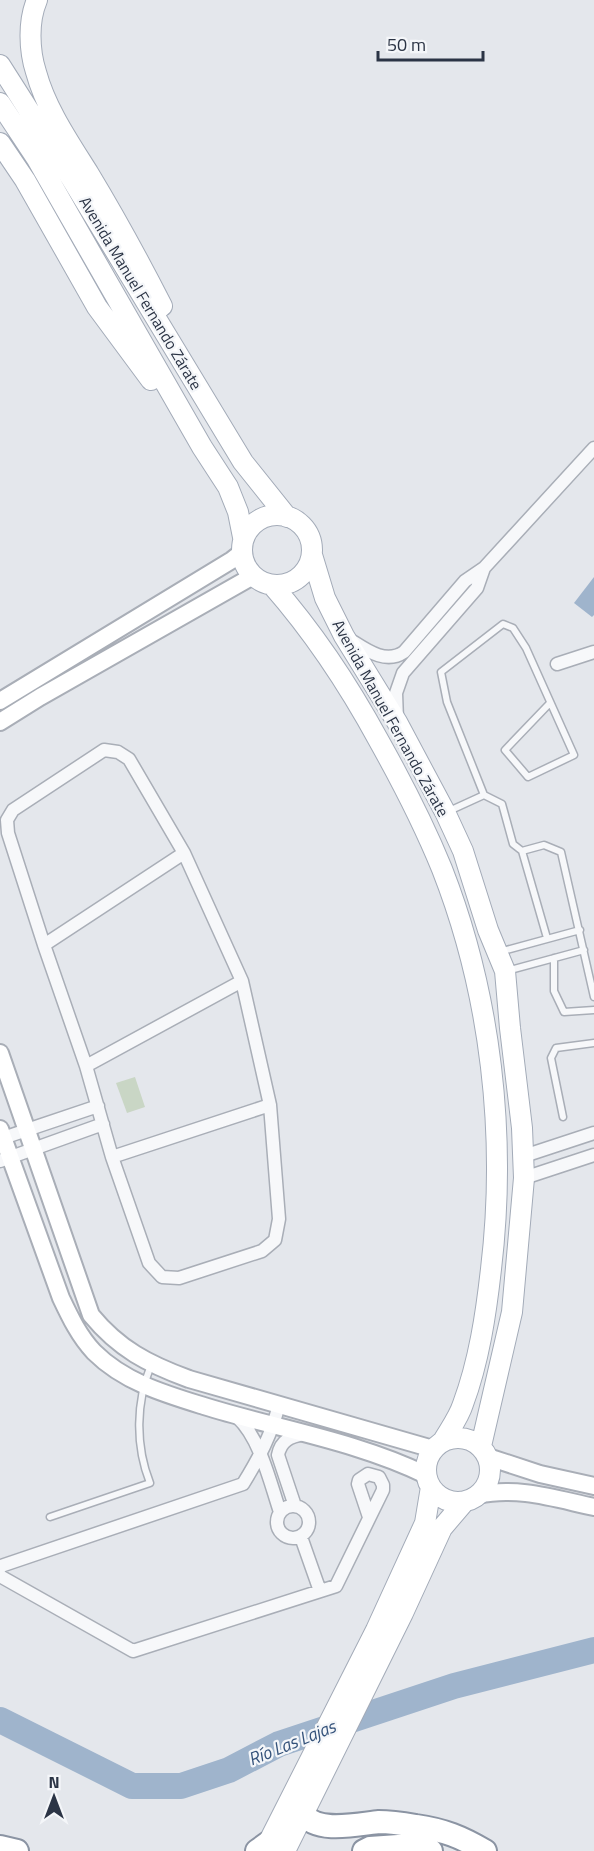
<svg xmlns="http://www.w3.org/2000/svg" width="594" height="1851" font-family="'Titillium Web',sans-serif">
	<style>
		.green { fill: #c9d6c5 }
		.water { fill: #9fb4cc }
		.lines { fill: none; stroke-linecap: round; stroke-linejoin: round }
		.river { stroke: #9fb4cc; stroke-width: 26 }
		.lane-casing { stroke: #a9aeb7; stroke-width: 9 }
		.street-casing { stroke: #a9aeb7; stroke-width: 15 }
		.secondary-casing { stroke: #a9aeb7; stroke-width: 20 }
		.primary-casing { stroke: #a3abb8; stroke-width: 22 }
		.highway-casing { stroke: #8b94a3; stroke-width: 26 }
		.lane { stroke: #f7f8fa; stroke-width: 6 }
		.street { stroke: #f7f8fa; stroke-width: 12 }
		.secondary { stroke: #fff; stroke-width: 16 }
		.primary { stroke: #fff; stroke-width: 20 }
		.highway { stroke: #fff; stroke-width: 22 }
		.labels { text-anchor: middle; stroke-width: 4.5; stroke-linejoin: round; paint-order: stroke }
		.street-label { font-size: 16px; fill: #2b3445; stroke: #f4f6f9 }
		.water-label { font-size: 18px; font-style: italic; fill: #34527a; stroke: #f4f6f9 }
	</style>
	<rect width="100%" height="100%" fill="#e4e7ec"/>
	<!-- green -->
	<path class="green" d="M135 1077 145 1107 127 1113 116 1083Z"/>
	<!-- water -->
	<path class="water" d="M594 577V615L592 617 574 603Z"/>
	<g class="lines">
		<!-- river -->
		<path class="river" d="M0 1720 132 1786H181L229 1770 279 1744 454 1686 594 1650"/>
		<!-- lane casing -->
		<g class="lane-casing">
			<path id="lane" d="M484 795 447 702 441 672 503 624 513 628 526 648 574 755 528 777 505 750 550 703
				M449 811 484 795 502 804 513 844 522 851 544 845 561 852 594 997
				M522 851 547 938
				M499 952 580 930
				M554 958V991L564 1012 594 1010
				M507 971 584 950
				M563 1117 551 1058 556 1048 594 1043
				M50 1517 150 1483C135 1445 136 1402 151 1365"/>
		</g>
		<!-- street casing -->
		<g class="street-casing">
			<path id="street" d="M349 639C365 649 385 665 404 652L465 581 484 568 594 448
				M557 664 594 652
				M397 720 396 693 403 673 477 588 484 568
				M104 750 118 752 129 759 184 853 242 981 270 1105 279 1219 275 1240 262 1251 179 1278 162 1277 149 1263 112 1157 86 1066 44 945 8 833 7 820 13 810Z
				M44 945 184 853
				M86 1066 242 981
				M0 1139 98 1106
				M524 1156 594 1133
				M112 1157 270 1105
				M0 1161 103 1124
				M524 1178 594 1155
				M237 1417C260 1438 270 1482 280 1512
				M277 1522a16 16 0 1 1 32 0a16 16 0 1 1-32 0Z
				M295 1506 278 1455C281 1440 290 1437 304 1434
				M301 1537 320 1591
				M0 1568 1 1566 243 1484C259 1458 272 1434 279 1404
				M0 1576 133 1651 336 1586 383 1490V1485L379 1477 368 1474 359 1480 358 1484 369 1517"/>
		</g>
		<!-- secondary casing -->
		<g class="secondary-casing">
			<path id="secondary" d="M0 701 232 560 241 553
				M0 722 40 697 253 576
				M0 1053 91 1315C119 1349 148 1364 189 1379L433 1449
				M0 1129 61 1298C70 1317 79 1336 94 1352 124 1382 165 1394 204 1406 278 1429 356 1441 426 1475
				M488 1457 540 1474 594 1486
				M478 1495C517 1486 556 1499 594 1507"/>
		</g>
		<!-- primary casing -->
		<g class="primary-casing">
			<path id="primary" d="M37 0C28 21 29 50 36 72 46 109 69 142 89 174 115 217 139 261 162 306
				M0 65 56 153 243 462 287 517
				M0 103 37 159 202 447 228 487 238 512 243 537
				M0 143 25 180 97 307 151 380
				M242 550a35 35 0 1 1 70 0a35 35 0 1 1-70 0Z
				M312 555 325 598 344 636 397 722 445 812 463 851 488 930 505 971 510 1028 522 1128 524 1178 512 1312 481 1446
				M272 585C315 634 348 684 379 741 402 782 424 825 442 869 491 994 507 1136 491 1269 486 1314 479 1361 463 1404 459 1417 450 1429 443 1441
				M426 1470a32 32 0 1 1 64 0a32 32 0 1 1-64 0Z
				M264 1851 376 1630 425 1523 431 1487
				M285 1851 403 1613 442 1528 465 1501"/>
		</g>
		<!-- highway casing -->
		<g class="highway-casing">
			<path id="highway" d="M304 1814C316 1834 359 1824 379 1822 390 1822 404 1824 416 1826 444 1830 461 1837 485 1851
				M0 1847 17 1851
				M257 1851 268 1843
				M364 1851 370 1848 413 1845 431 1851"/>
		</g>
		<!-- lane -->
		<use href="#lane" class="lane"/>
		<!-- street -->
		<use href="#street" class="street"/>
		<!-- secondary -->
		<use href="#secondary" class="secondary"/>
		<!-- primary -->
		<use href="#primary" class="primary"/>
		<!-- highway -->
		<use href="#highway" class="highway"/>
	</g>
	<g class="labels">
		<!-- street labels -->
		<g class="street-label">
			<text transform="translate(141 293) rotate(59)" y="6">Avenida Manuel Fernando Zárate</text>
			<text transform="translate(391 718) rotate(61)" y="6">Avenida Manuel Fernando Zárate</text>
		</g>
		<!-- water labels -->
		<g class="water-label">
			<text transform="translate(292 1743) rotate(-22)" y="6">Río Las Lajas</text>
		</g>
	</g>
	<!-- north arrow -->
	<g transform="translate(54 1797)" stroke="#f4f6f9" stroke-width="4.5" paint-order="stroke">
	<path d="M0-4.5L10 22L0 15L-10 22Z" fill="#2b3445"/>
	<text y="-9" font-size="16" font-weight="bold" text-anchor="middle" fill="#2b3445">N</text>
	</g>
	<!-- scale -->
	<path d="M378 51v9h105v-9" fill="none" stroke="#2b3445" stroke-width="3"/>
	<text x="387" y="51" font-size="18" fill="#2b3445" stroke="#f4f6f9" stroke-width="4.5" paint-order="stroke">50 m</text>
</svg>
